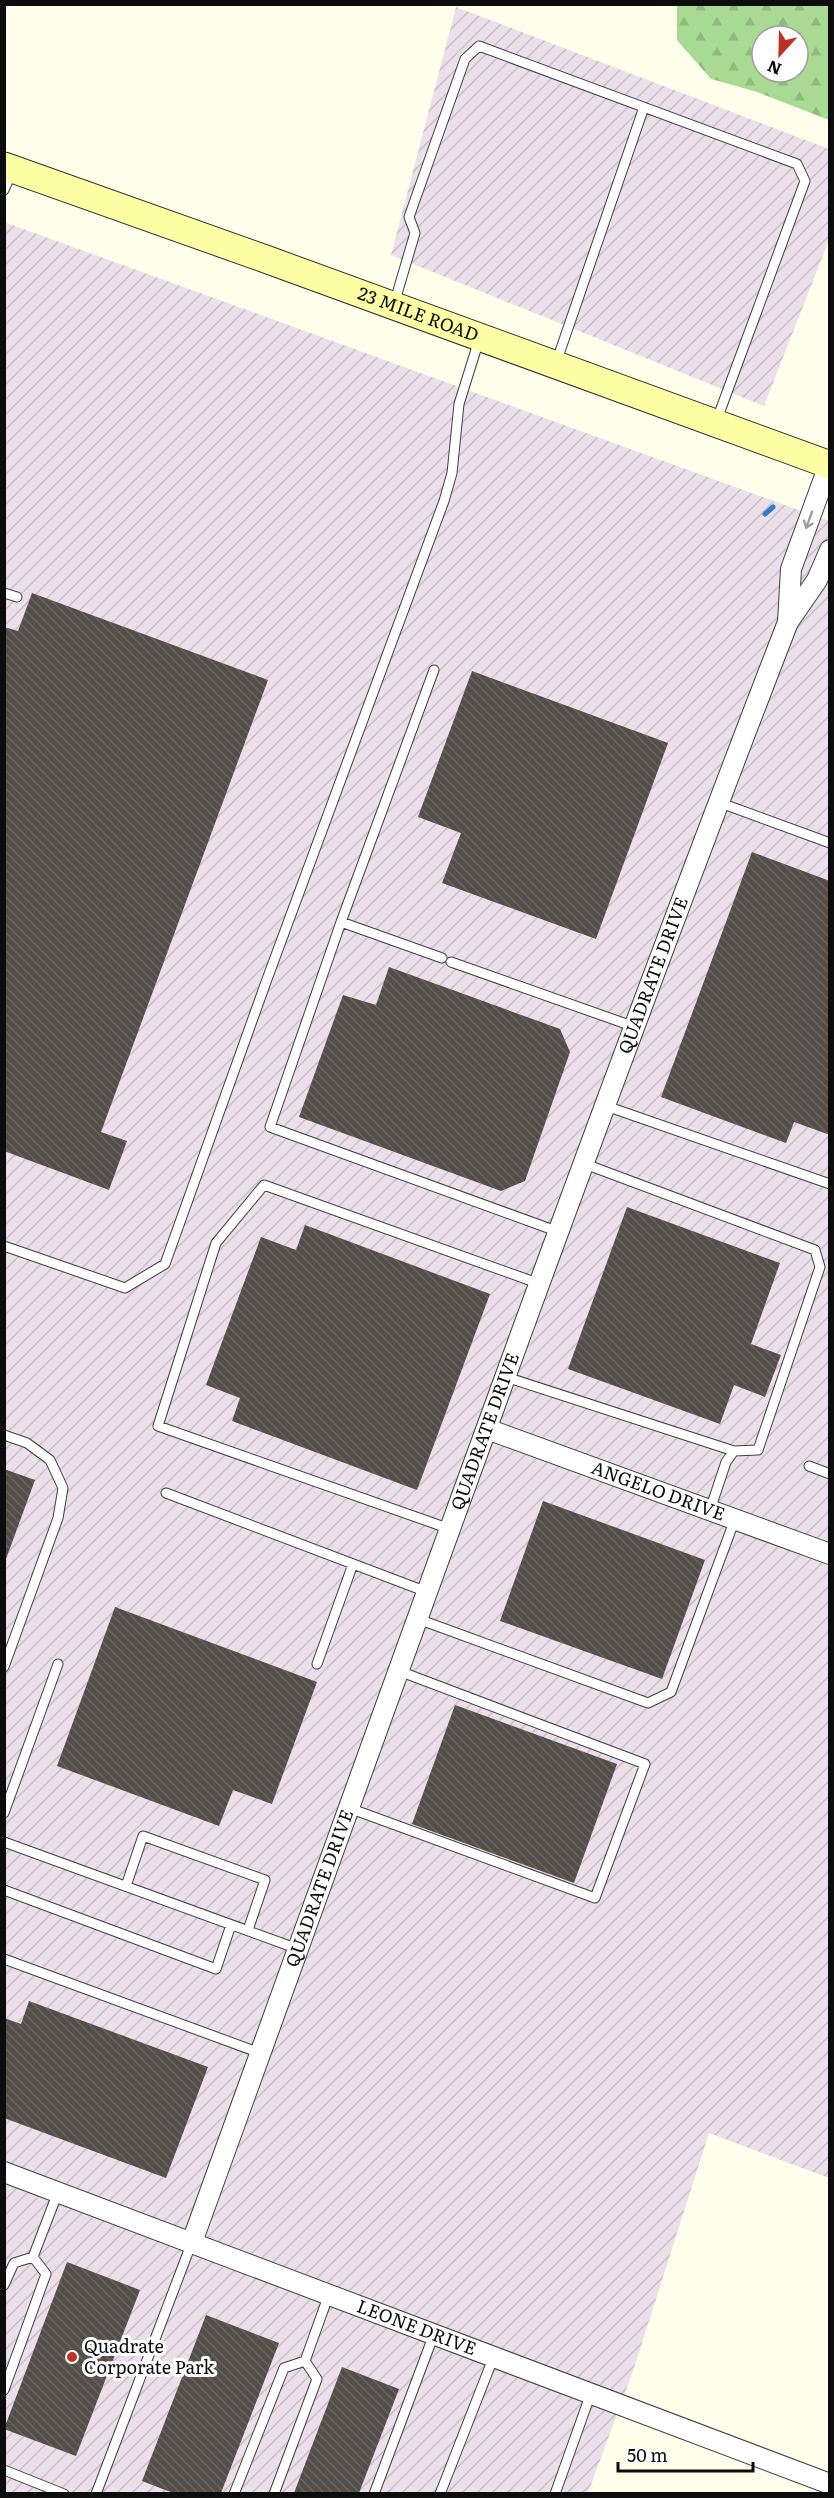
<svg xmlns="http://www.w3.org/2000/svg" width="834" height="2498" font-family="Literata,serif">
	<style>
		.industrial { fill: url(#industrial-furrows) }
		.forest { fill: url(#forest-firs); fill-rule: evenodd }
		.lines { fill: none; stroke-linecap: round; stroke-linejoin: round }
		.stream { stroke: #357cce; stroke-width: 5 }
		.building { fill: url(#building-back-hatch) }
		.service-casing { stroke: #3f3f3f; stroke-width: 11 }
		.minor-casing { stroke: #3f3f3f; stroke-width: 22 }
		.secondary-casing { stroke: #2e2e2e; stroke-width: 29 }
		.service { stroke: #fff; stroke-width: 9 }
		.minor { stroke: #fff; stroke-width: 20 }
		.secondary { stroke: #fdffa5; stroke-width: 27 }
		.oneway { stroke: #9e9e9e }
		.poi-dot { fill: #bc3123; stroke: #fff; stroke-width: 2 }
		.labels { text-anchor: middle; stroke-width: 6; stroke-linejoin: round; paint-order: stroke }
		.street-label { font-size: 18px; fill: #0c0c0c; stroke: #fff }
		.poi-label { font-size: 18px; fill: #0c0c0c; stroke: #fff; text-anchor: start }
	</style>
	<defs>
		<pattern id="industrial-furrows" width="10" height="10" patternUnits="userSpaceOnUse" patternTransform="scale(1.5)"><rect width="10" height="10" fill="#ebdfea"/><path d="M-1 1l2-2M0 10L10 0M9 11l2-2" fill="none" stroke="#c8bec8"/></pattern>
		<pattern id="forest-firs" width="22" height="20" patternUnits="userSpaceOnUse" patternTransform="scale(1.5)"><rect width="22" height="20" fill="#a9da93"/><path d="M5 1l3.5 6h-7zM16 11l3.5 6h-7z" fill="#90ba7e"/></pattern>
		<pattern id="building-back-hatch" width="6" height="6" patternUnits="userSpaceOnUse" patternTransform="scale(1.5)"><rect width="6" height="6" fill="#544e48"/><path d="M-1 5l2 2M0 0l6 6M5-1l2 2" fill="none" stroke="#68635e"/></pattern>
	</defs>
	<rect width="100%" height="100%" fill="#fffeea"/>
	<!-- industrial -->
	<path class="industrial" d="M456 7 829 149V240L764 406 391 255Z
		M4 222 829 521V2178L709 2133 633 2371 588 2493H5Z"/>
	<!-- forest -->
	<path class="forest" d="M677 5H829V120L754 91 711 79 677 40ZM762 36H798V72H762Z"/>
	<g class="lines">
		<!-- stream -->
		<path class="stream" d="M765 514 773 507"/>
	</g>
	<!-- building -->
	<path class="building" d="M32 593 268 680 101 1132 127 1141 109 1190 4 1151V627L18 631Z
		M472 671 668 743 596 939 442 883 461 833 418 817Z
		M752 852 830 881V1135L794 1122 786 1143 661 1097Z
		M389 967 560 1029 570 1052 525 1181 501 1191 299 1117 343 995 376 1005Z
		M627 1207 780 1263 751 1344 781 1355 765 1397 734 1385 720 1424 568 1369Z
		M305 1225 490 1294 417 1490 232 1421 240 1398 206 1385 261 1237 296 1250Z
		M4 1469 35 1480 6 1559H4Z
		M543 1501 705 1560 662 1679 500 1621Z
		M115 1607 317 1682 272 1804 233 1790 219 1826 57 1766Z
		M455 1705 617 1764 574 1883 412 1824Z
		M29 2001 208 2067 166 2178 4 2118V2018L21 2024Z
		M67 2262 140 2290 76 2456 4 2429Z
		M206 2315 279 2343 221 2493H173L142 2481Z
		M342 2367 399 2389 359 2493H294Z"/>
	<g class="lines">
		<!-- service casing -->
		<g class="service-casing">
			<path id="service" d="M4 190 12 172
				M394 304 415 233 409 217 465 59 479 46 797 164 805 181 716 422
				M556 363 644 107
				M4 593 17 597
				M718 802 830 843
				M341 922 434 670
				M442 958 341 922 270 1127 559 1232
				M451 962 635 1027
				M606 1106 830 1184
				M585 1164 815 1250 820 1267 758 1450 734 1451 726 1462 710 1510
				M4 1246 125 1288 165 1264 266 982 444 501 452 473 459 404 479 340
				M506 1377 734 1451
				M4 1435 27 1443 50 1460 63 1488 58 1518 4 1667
				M809 1466 830 1474
				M166 1493 427 1592
				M450 1529 158 1426 216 1243 264 1185 540 1284
				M418 1619 648 1703 671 1692 735 1519
				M317 1664 353 1564
				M349 1808 595 1898 645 1764 399 1671
				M4 1813 58 1664
				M4 1842 298 1949
				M126 1886 143 1836 265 1880 248 1930
				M4 1890 216 1969 231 1925
				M4 1959 260 2053
				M4 2285 14 2263 33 2257
				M4 2390 46 2274 33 2257 58 2192
				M4 2470 64 2494
				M96 2494 192 2242
				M234 2494 284 2368 305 2361
				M274 2494 317 2379 305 2361 329 2294
				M374 2494 434 2334
				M440 2494 494 2356
				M555 2494 591 2393"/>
		</g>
		<!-- minor casing -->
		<g class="minor-casing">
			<g id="minor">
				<path d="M829 465 791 569 788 622 817 580 830 550"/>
				<path id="s1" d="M487 1429 830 1554"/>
				<path id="s2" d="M4 2172 830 2484"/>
				<path id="s3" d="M192 2242C388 1702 580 1159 788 622"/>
			</g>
		</g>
		<!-- secondary casing -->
		<g class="secondary-casing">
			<g id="secondary">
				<path id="s4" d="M4 166 271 261 830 465"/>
			</g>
		</g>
		<!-- service -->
		<use href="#service" class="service"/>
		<!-- minor -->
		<use href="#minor" class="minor"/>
		<!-- secondary -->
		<use href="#secondary" class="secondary"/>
	</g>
	<!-- one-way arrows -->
	<defs><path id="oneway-shaft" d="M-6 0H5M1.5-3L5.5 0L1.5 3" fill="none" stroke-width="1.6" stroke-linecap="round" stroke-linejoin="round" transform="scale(1.5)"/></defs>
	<use class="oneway" href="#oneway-shaft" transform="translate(809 520) rotate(110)"/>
	<!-- markers -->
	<circle class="poi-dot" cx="72" cy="2357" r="6"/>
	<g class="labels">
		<!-- street labels -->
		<g class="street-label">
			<text dy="6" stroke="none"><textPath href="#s4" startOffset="440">23 MILE ROAD</textPath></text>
			<text dy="6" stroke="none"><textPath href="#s3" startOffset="1348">QUADRATE DRIVE</textPath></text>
			<text dy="6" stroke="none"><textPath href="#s3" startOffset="862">QUADRATE DRIVE</textPath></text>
			<text dy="6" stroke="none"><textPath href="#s1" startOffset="182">ANGELO DRIVE</textPath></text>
			<text dy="6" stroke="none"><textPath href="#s3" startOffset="376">QUADRATE DRIVE</textPath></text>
			<text dy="6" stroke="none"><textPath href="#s2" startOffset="441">LEONE DRIVE</textPath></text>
		</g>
		<!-- poi labels -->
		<g class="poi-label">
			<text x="84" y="2353">Quadrate<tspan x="84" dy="21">Corporate Park</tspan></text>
		</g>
	</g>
	<!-- border -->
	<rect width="834" height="2498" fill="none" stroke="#0c0c0c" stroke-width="12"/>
	<!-- north arrow -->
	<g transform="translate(780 54) rotate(202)"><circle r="28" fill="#ffffff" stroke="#9e9e9e" stroke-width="1.5"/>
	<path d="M0-4.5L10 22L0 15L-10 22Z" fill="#bc3123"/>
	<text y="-9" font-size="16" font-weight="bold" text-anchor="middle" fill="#0c0c0c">N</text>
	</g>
	<!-- scale -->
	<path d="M618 2462v9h135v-9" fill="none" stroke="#0c0c0c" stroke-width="3"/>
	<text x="627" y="2462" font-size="18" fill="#0c0c0c" stroke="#ffffff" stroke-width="4.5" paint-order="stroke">50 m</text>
</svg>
